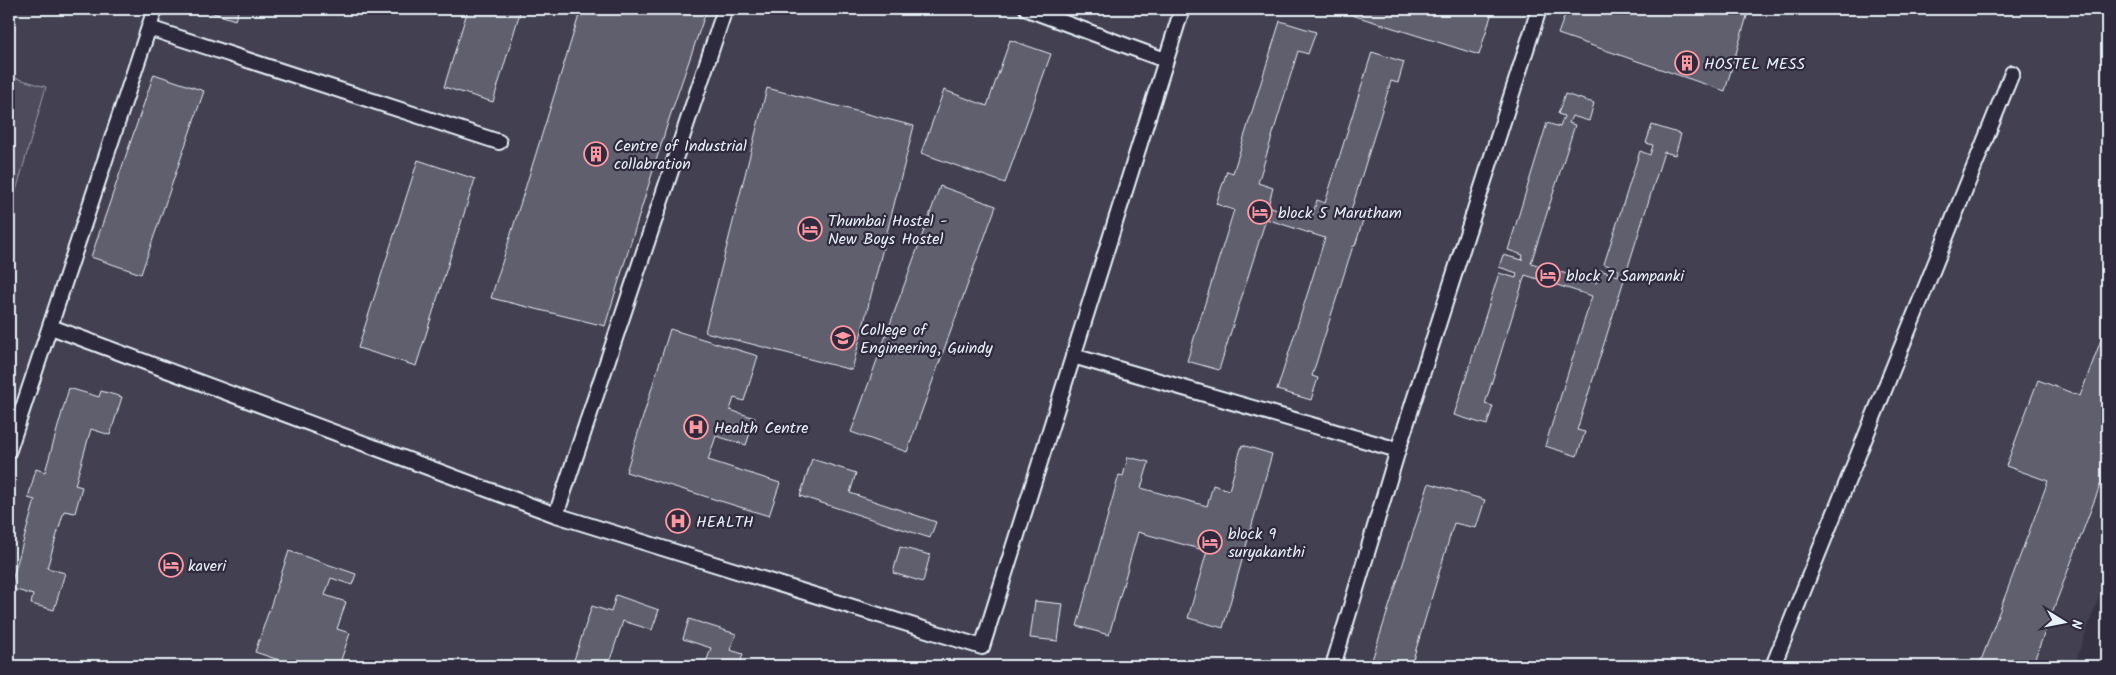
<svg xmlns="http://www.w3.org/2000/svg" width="2116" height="675" font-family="Kalam,sans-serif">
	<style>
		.built { fill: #433f51 }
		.green { fill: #4d4b5c; stroke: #9a9eaa }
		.building { fill: #605e6e; stroke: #e8f1f8 }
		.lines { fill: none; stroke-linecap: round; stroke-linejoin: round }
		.service-casing { stroke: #e8f1f8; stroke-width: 18 }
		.service { stroke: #2f2a3d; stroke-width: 14 }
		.labels { text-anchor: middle; stroke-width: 4.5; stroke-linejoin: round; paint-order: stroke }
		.poi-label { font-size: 16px; fill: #e8f1f8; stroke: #2f2a3d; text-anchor: start }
	</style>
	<rect width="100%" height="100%" fill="#363244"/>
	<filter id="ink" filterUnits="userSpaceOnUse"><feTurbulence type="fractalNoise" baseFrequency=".02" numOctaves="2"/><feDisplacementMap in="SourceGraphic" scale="10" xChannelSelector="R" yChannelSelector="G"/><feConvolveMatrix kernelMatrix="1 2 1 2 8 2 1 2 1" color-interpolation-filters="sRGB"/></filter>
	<g filter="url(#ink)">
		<!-- built -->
		<path class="built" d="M9 9H2107V574L2074 666H9Z"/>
		<!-- green -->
		<path class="green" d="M9 76 46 87 9 215Z"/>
		<!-- building -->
		<path class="building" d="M201 9H239L235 20Z
			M468 9H521L493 102 444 87Z
			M581 9H707L669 119 605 326 491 298Z
			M1333 9H1493L1479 55Z
			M1567 9H1749L1725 91 1558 34Z
			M1280 21 1316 32 1308 54 1298 51 1258 183 1273 188 1268 206 1311 220 1317 200 1325 203 1372 52 1404 62 1398 83 1391 81 1350 214 1364 217 1355 246H1353L1312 376 1318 378 1311 400 1277 390 1325 238 1266 219 1219 370 1187 361 1234 210 1216 204 1227 171 1233 173Z
			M1010 40 1051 54 1005 183 921 153 944 90 987 106Z
			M154 74 204 91 141 274 91 257Z
			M767 88 914 126 852 370 705 332Z
			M1565 94 1594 103 1589 121 1572 116 1569 123 1575 125 1531 263 1596 283 1600 270 1618 276 1619 270 1604 264 1640 151 1650 155 1653 145 1646 143 1652 125 1681 134 1675 155 1664 152 1577 430 1585 432 1577 456 1545 446 1592 296 1525 275 1485 404 1493 406 1487 425 1454 415 1499 273 1516 278 1517 273 1499 267 1503 255 1522 260 1523 255 1508 250 1547 123 1560 127 1564 116 1558 114Z
			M418 160 475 179 416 366 358 348Z
			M940 186 996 206 907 452 851 432Z
			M2107 324V467L2032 666H1979L2048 481 2006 466 2038 380 2080 396Z
			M670 329 758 356 744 401 734 398 730 410 755 418 746 445 716 436 708 460 780 483 769 516 626 472Z
			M69 388 99 397 101 391 122 397 110 435 91 429 75 485 82 487 75 513 64 511 47 568 65 573 54 610 31 604 33 595 10 588 35 500 28 498 36 469 45 472Z
			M1242 445 1272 454 1223 628 1188 618 1207 551 1138 532 1109 635 1077 626 1119 475 1123 476 1128 457 1149 462 1141 488 1207 506 1213 485 1229 490Z
			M812 459 856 473 850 493 936 522 930 538 800 496Z
			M1429 483 1485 500 1476 528 1454 523 1411 666H1370Z
			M900 547 930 555 923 582 893 573Z
			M289 551 356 574 352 585 331 578 325 595 346 602 337 629 350 633 339 666H297L255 652Z
			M616 595 659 610 652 630 623 621 608 666H572L592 606 611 612Z
			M1035 601 1063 604 1058 641 1030 638Z
			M689 619 736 634 730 650 743 654 739 666H705L711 648 683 639Z"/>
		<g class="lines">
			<!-- service casing -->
			<g class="service-casing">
				<path id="service" d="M1027 9 1165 60
					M149 28 499 142
					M51 327 556 515 982 647 1182 9
					M1073 356 1398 450
					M9 450 155 9
					M556 515 725 9
					M1333 666 1398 450 1539 9
					M1773 666 2012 73"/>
			</g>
			<!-- service -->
			<use href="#service" class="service"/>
		</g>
	</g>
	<!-- icons -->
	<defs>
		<g id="building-ring" transform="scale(1.25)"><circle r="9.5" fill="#2f2a3d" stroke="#ff9aa2" stroke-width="1.5"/><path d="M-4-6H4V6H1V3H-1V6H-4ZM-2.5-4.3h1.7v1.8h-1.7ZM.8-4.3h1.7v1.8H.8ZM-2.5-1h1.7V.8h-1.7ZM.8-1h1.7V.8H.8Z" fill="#ff9aa2"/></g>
		<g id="hotel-ring" transform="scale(1.25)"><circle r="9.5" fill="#2f2a3d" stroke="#ff9aa2" stroke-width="1.5"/><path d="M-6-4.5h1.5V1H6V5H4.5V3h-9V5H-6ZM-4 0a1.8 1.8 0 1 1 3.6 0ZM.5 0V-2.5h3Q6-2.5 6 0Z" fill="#ff9aa2"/></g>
		<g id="university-ring" transform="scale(1.25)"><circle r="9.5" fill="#2f2a3d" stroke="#ff9aa2" stroke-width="1.5"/><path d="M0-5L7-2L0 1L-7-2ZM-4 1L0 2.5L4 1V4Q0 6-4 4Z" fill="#ff9aa2"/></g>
		<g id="hospital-ring" transform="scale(1.25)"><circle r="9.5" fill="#2f2a3d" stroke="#ff9aa2" stroke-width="1.5"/><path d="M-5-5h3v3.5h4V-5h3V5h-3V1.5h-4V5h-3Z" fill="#ff9aa2"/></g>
	</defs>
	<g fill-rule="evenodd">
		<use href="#building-ring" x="1687" y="63"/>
		<use href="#building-ring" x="596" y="154"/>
		<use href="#hotel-ring" x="1260" y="212"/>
		<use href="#hotel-ring" x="810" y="229"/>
		<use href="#hotel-ring" x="1548" y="275"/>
		<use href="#university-ring" x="843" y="338"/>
		<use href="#hospital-ring" x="696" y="427"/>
		<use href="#hospital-ring" x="678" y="521"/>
		<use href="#hotel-ring" x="1210" y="542"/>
		<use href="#hotel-ring" x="171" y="565"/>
	</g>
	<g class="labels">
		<!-- poi labels -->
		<g class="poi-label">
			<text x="1704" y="69">HOSTEL MESS</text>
			<text x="614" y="151">Centre of Industrial<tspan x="614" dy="18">collabration</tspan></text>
			<text x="1278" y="218">block 5 Marutham</text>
			<text x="828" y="226">Thumbai Hostel -<tspan x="828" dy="18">New Boys Hostel</tspan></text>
			<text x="1566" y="281">block 7 Sampanki</text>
			<text x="860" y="335">College of<tspan x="860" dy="18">Engineering, Guindy</tspan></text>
			<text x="714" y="433">Health Centre</text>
			<text x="696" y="527">HEALTH</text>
			<text x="1228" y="539">block 9<tspan x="1228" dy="18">suryakanthi</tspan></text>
			<text x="188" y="571">kaveri</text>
		</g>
	</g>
	<!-- margin -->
	<rect width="2116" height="675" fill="none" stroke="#2f2a3d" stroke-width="30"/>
	<rect x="15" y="15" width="2086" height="645" fill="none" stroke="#e8f1f8" stroke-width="2" filter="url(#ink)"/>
	<!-- north arrow -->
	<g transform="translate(2064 622) rotate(100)" stroke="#2f2a3d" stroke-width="4" paint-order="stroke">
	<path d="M0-4L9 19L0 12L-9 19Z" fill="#e8f1f8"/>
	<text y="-8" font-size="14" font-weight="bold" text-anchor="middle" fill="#e8f1f8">N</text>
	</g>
</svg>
